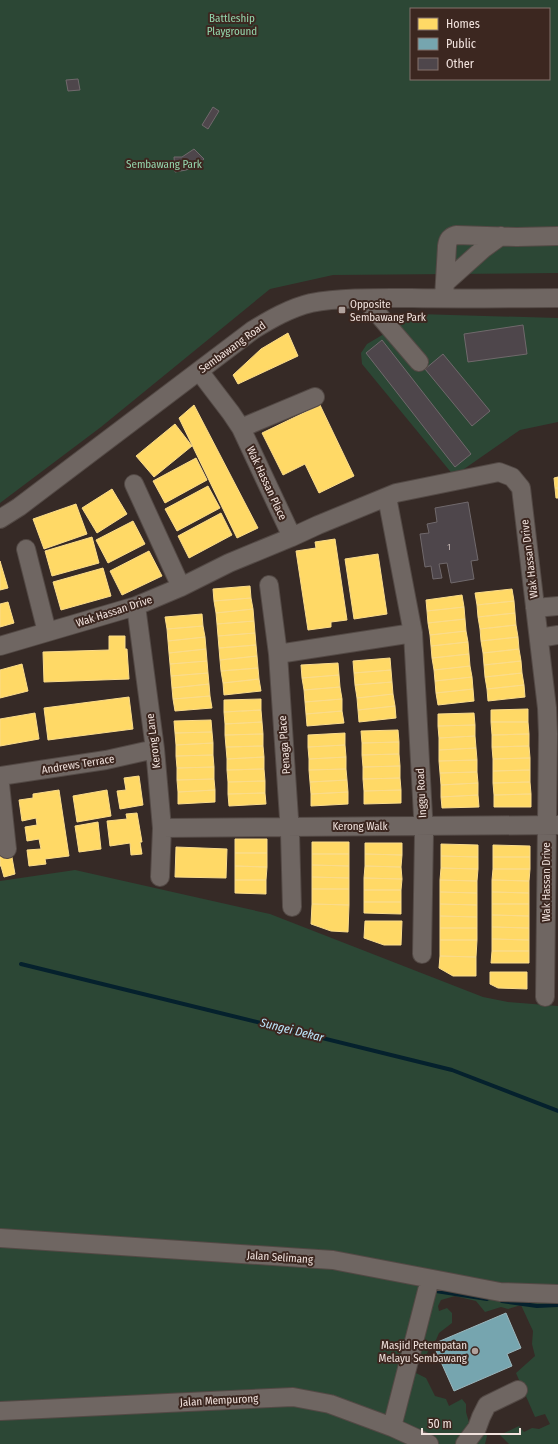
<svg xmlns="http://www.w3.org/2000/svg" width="558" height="1444" font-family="'Fira Sans Condensed',sans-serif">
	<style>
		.green { fill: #2c4735; fill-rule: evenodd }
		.homes { fill: #ffd966; stroke: #fbdc8a }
		.public { fill: #76a5af; stroke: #9bb7bd }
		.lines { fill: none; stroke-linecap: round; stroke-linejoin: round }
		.stream { stroke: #05212d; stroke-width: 4 }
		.building { fill: #4e464b; stroke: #70696c }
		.minor-casing { stroke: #534945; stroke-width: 20 }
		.minor { stroke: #6f6662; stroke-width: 18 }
		.poi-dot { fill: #b0a29d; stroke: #3c2720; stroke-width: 1.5 }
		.labels { text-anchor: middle; stroke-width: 4; stroke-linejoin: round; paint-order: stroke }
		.number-label { font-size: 9px; fill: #c8bbb8 }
		.park-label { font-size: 11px; fill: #94d5ac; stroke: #3c2720 }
		.poi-label { font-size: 11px; fill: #f1e2dd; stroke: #3c2720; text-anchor: start }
		.street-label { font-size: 11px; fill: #f1e2dd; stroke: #3c2720 }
		.water-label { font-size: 12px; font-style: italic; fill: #bee9fe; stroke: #3c2720 }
	</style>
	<rect width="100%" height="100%" fill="#362a26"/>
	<!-- green -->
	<path class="green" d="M0 0H558V273L333 275 270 289 101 427 0 503ZM411 9H549V79H411Z
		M418 314 558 318V422L520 430 454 476 362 364 361 353 367 344Z
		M75 870 270 914 483 997 508 1002 558 1006V1444H509L500 1435 519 1426 524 1432 532 1428 539 1429 550 1424 545 1414 535 1417 516 1373 535 1356 532 1344 533 1331 521 1305 508 1309 501 1307 485 1312 476 1301 455 1296 441 1300 438 1306 439 1311 447 1308 452 1313V1323L439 1333 436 1340 430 1345 426 1357 417 1361 414 1372 426 1378 435 1396 446 1399 449 1406 462 1399 466 1404V1412L470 1426 482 1429 487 1436 485 1444H0V881Z"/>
	<!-- homes -->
	<path class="homes" d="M288 333 298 356 238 384 233 375 261 349Z
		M194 405 258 528 237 538 179 418Z
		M320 405 354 476 319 493 305 464 283 475 262 433Z
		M175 424 192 446 154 477 136 456Z
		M196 458 207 480 165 503 153 481Z
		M558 477V488H555L554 478Z
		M208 486 220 508 177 531 165 509Z
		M555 488H558V498H556Z
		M112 489 127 514 97 533 82 508Z
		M76 504 87 534 44 549 33 519Z
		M221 513 232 535 189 558 178 536Z
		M133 521 145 544 108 563 96 540Z
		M92 537 99 563 52 576 45 551Z
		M335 539 347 620 331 622V627L308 630 296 551 316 548 315 542Z
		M149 551 162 576 122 595 110 571Z
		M378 554 387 614 354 619 345 559Z
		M0 561 8 588 0 590Z
		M103 568 111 596 61 610 53 582Z
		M250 586 251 598 214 601 213 589Z
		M512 589 514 601 477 605 475 593Z
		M462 595 464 607 427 611 426 600Z
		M251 598 253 609 216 613 214 601Z
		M514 601 515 613 478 617 477 605Z
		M8 602 14 623 0 627V604Z
		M464 607 465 619 428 623 427 611Z
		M253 609 254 621 217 624 216 613Z
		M515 613 516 625 480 629 478 617Z
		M202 614 203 626 167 629 165 617Z
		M465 619 466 631 430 635 428 623Z
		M254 621 255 633 218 636 217 624Z
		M516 625 518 637 481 641 480 629Z
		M203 626 205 637 168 641 167 629Z
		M466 631 468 642 431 646 430 635Z
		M255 633 256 645 219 648 218 636Z
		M109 636H125V649H127L129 679 44 682 43 652 109 650Z
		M205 637 206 649 169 653 168 641Z
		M518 637 519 649 483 653 481 641Z
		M468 642 469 654 432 658 431 646Z
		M256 645 257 656 220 660 219 648Z
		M206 649 207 661 170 664 169 653Z
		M519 649 521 661 484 665 483 653Z
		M469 654 470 666 434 670 432 658Z
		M257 656 258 668 221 671 220 660Z
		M390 658 391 670 354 673 353 661Z
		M207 661 208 673 171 676 170 664Z
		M521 661 522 673 485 677 484 665Z
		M338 663 339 675 302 678 301 665Z
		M22 664 28 691 0 698V670Z
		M470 666 472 677 435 681 434 670Z
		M258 668 259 679 223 683 221 671Z
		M391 670 392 682 355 685 354 673Z
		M208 673 209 684 172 688 171 676Z
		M522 673 524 685 487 689 485 677Z
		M339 675 340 687 304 690 302 678Z
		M472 677 473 689 436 693 435 681Z
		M259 679 261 691 224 695 223 683Z
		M392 682 393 694 357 698 355 685Z
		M209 684 210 696 173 699 172 688Z
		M524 685 525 697 488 701 487 689Z
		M340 687 342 699 305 702 304 690Z
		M473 689 474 701 438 705 436 693Z
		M393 694 395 706 358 710 357 698Z
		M210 696 212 708 175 711 173 699Z
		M129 697 133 729 48 740 44 708Z
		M261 699V710L224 712V700Z
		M342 699V711L306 714 305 702Z
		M395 706 396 718 359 722 358 710Z
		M528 709V722H491V710Z
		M261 710 262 722 225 724 224 712Z
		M342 711 344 723 307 726 306 714Z
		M35 713 39 739 0 746V719Z
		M474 713 475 725 438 726V714Z
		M211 720 212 732 175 733 174 721Z
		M262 722 263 734 225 735V724Z
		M491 722H528L529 734 492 735Z
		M475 725V736L439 738 438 726Z
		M398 730 399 742 362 743 361 731Z
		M212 732 213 743 176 745 175 733Z
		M345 733V745L308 747V735Z
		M263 734V746L226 747 225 735Z
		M529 734V746L492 747V735Z
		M475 736 476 748 439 750V738Z
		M399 742V754L362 755V743Z
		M213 743V755L176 756V745Z
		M345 745 346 757 309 759 308 747Z
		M263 746 264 757 227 759 226 747Z
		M529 746 530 758 493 759 492 747Z
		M476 748 477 760 439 761V750Z
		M399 754 400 766 363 767 362 755Z
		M213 755 214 767 177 768 176 756Z
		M264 757V769L227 770V759Z
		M346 757V769L309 770V759Z
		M530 758V770L493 771V759Z
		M477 760V772L440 773 439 761Z
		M400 766V778L363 779V767Z
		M214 767V779L177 780V768Z
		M264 769 265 781 228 782 227 770Z
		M346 769 347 780 310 782 309 770Z
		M530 770V782L493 783V771Z
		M477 772 478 783 441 785 440 773Z
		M139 776 143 805 120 809 117 791 126 790 124 778Z
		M400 778 401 790 364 791 363 779Z
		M214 779 215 790 178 792 177 780Z
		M347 780 348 792 311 794 310 782Z
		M265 781V793L228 794V782Z
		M530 782 531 794 494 795 493 783Z
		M478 783V795L441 797V785Z
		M59 790 69 856 45 859 46 864 29 866 27 850 41 849 39 839 27 841 25 827 37 825 36 818 22 821 19 800 33 798V794Z
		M107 790 111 816 77 822 73 796Z
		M215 790V802L178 804V792Z
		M401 790V803L364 804V791Z
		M348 792V804L311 806V794Z
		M265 793 266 804 229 806 228 794Z
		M531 794V807H494V795Z
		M478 795 479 807 442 808 441 797Z
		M137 813 142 842H140L142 854 131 855 130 843 110 846 107 821 127 819 126 814Z
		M98 822 101 849 79 852 75 826Z
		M235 839H267V853H235Z
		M312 842H349V854H312Z
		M365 843H402V855L365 854Z
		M441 844 478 845V857L441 856Z
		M493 845 530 846V857H493Z
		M176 847 227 849 226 878 175 877Z
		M11 852 15 874 4 877 1 866H0V854Z
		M235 853H267V867L235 866Z
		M312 854H349V866L312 865Z
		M365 854 402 855 401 867 365 866Z
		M441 856 478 857V869L441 868Z
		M493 857H530V869H493Z
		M312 865 349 866V878L312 877Z
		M235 866 267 867 266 880H235Z
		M365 866 401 867 402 879 364 878Z
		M441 868 478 869 477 881 440 880Z
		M493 869H530L529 881 492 880Z
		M312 877 349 878V889H312Z
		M364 878 402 879 401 890H364Z
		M235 880H266V894L235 893Z
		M440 880 477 881V893L440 892Z
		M492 880 529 881V893L492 892Z
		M312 889H349V905L312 904Z
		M364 890H401V902H364Z
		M440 892 477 893V905L440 904Z
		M492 892 529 893V904H492Z
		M364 902H401V914L364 913Z
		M312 904 349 905 348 932 331 931 311 924Z
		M440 904 477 905V917L440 916Z
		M492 904H529V916L492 915Z
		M492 915 529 916V928L492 927Z
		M440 916 477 917V928H440Z
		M365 921H402L401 945H384L364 938Z
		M492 927 529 928V940L492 939Z
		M440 928H477V940H440Z
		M492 939 529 940V951H492Z
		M440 940H477L476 957 440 956Z
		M492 951H529V963H491Z
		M440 956 476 957V976H453L439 968Z
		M490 972H527V989L498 988 490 984Z"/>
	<!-- public -->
	<path class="public" d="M506 1313 521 1348 507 1354 512 1366 454 1391 433 1344Z"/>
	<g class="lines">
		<!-- stream -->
		<path class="stream" d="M21 964 452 1070 558 1111
			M436 1291 487 1299
			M502 1301 537 1306 558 1305"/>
	</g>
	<!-- building -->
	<path class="building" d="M78 79 80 90 68 91 66 80Z
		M213 107 219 111 208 129 202 125Z
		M194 149 204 159 196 166 186 170 175 172 174 157H182Z
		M523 325 527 354 468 362 464 334Z
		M382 340 471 454 455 467 366 353Z
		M443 354 490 411 472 426 425 369Z
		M468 502 478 560 471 561 474 579 451 583 447 563 439 564 442 578 433 579 431 566 425 567 420 534 429 533 427 524 437 522 435 508Z"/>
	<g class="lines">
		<!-- minor casing -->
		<g class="minor-casing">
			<path id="minor" d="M445 283 483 249 501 236
				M444 298 447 246C448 239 450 237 456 235L517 237 558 236
				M365 299 419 362
				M199 371 231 413 241 428 292 537
				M241 428 315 397
				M134 484 181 587
				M387 497 413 633 424 834 422 954
				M0 519 19 507 253 330C271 319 290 308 311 303 341 297 381 298 412 298 460 299 509 298 558 298
				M26 549 47 632
				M269 585 278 654 290 833 292 907
				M136 606 155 749 162 828 160 877
				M535 608 558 606
				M539 638 558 635
				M0 646 136 606 181 587 229 563 292 537 318 525 396 493 499 472 512 477 521 488 547 708 548 734 545 997
				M278 654 413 633
				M0 776 106 760 155 749
				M0 784 7 849
				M162 828 558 825
				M0 1238 333 1260 500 1292 558 1294
				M0 1411 293 1397 330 1404 392 1427 429 1444
				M392 1427 430 1279
				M465 1444 477 1428 481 1417 487 1405 518 1390"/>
		</g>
		<!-- minor -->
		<use href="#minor" class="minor"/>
	</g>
	<!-- markers -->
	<g class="poi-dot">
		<rect x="338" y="306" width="8" height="8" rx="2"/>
		<circle cx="475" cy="1351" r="4"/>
	</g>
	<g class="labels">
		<!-- number labels -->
		<g class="number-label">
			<text x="449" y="550">1</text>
		</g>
		<!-- park labels -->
		<g class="park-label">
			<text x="232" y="22">Battleship<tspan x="232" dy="13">Playground</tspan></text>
			<text x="164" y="168">Sembawang Park</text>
		</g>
		<!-- poi labels -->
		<g class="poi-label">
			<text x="350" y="308">Opposite<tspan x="350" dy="13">Sembawang Park</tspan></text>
			<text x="467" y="1349" text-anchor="end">Masjid Petempatan<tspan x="467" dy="13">Melayu Sembawang</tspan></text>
		</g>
		<!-- street labels -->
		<g class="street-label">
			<text transform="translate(232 347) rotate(-36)" y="4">Sembawang Road</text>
			<text transform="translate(267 483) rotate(65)" y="4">Wak Hassan Place</text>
			<text transform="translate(529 559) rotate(-97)" y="4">Wak Hassan Drive</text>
			<text transform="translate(114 611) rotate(-18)" y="4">Wak Hassan Drive</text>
			<text transform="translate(153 741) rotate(-97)" y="4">Kerong Lane</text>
			<text transform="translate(284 745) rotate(-94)" y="4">Penaga Place</text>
			<text transform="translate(78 764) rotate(-9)" y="4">Andrews Terrace</text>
			<text transform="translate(421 793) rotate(-93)" y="4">Inggu Road</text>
			<text x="360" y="830">Kerong Walk</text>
			<text transform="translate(546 882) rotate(-90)" y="4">Wak Hassan Drive</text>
			<text transform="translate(280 1257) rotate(4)" y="4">Jalan Selimang</text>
			<text transform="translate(219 1400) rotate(-3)" y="4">Jalan Mempurong</text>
		</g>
		<!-- water labels -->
		<g class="water-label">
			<text transform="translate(292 1030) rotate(14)" y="4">Sungei Dekar</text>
		</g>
	</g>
	<!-- legend -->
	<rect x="410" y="8" width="140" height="72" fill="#3c2720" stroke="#84726c"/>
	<rect x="418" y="18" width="20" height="12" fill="#ffd966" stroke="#84726c"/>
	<text x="446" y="28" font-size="12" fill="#f1e2dd">Homes</text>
	<rect x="418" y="38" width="20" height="12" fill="#76a5af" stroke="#84726c"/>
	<text x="446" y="48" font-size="12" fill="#f1e2dd">Public</text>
	<rect x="418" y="58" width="20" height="12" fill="#4e464b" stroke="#84726c"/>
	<text x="446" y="68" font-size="12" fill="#f1e2dd">Other</text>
	<!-- scale -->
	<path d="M422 1428v6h98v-6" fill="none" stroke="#f1e2dd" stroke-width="2"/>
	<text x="428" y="1428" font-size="12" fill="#f1e2dd" stroke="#3c2720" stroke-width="3" paint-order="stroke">50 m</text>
</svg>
